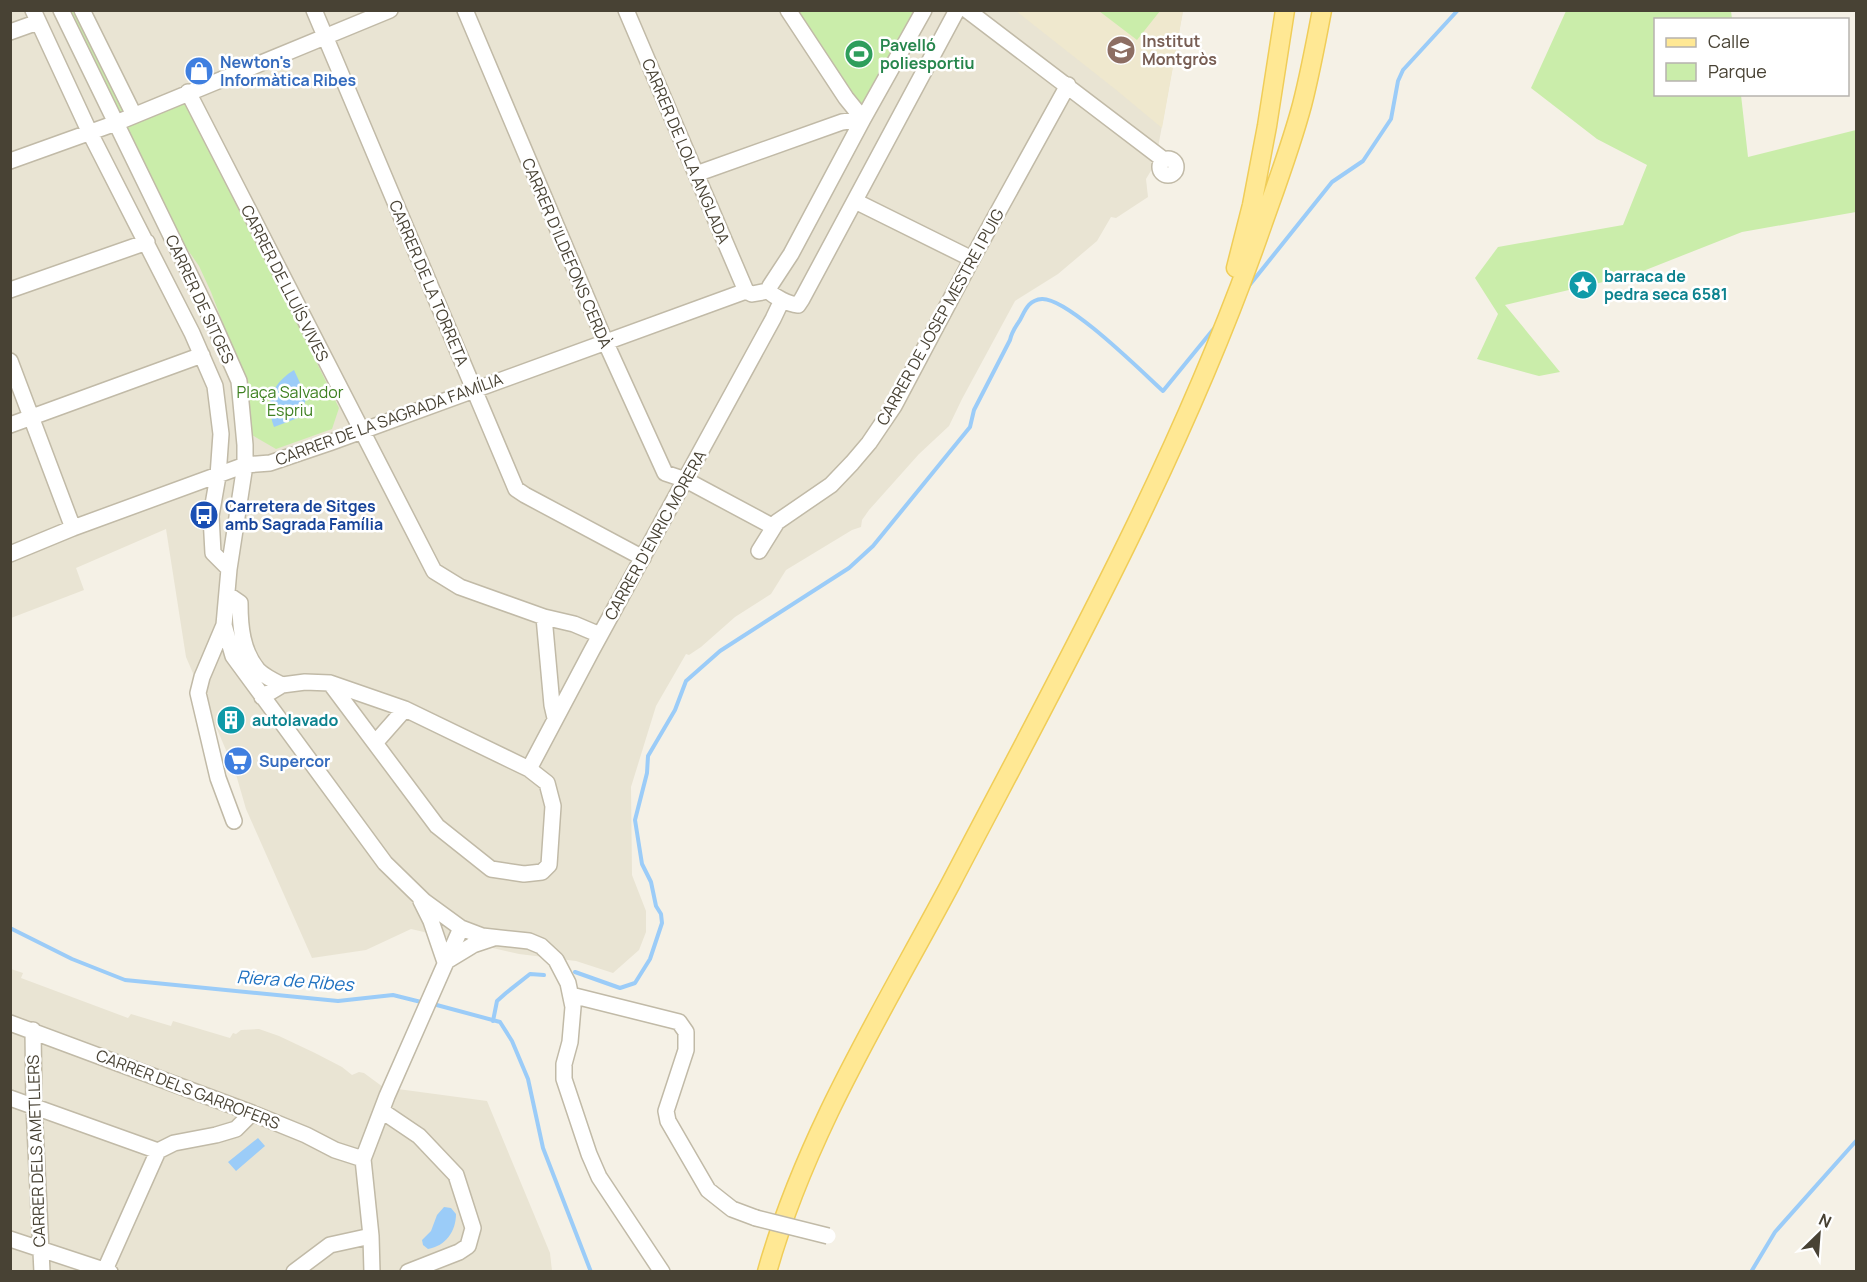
<svg xmlns="http://www.w3.org/2000/svg" width="1867" height="1282" font-family="Manrope,sans-serif">
	<style>
		.residential { fill: #e9e4d3 }
		.education { fill: #efe8ce }
		.green { fill: #caedaa }
		.water { fill: #9bccf8 }
		.lines { fill: none; stroke-linecap: round; stroke-linejoin: round }
		.stream { stroke: #9bccf8; stroke-width: 4 }
		.minor-casing { stroke: #c1baa7; stroke-width: 18 }
		.major-casing { stroke: #f0cd58; stroke-width: 21 }
		.minor { stroke: #fff; stroke-width: 15 }
		.major { stroke: #ffe894; stroke-width: 18 }
		.minor-bridge-casing { stroke: #c1baa7; stroke-width: 18; stroke-linecap: butt }
		.minor-bridge { stroke: #fff; stroke-width: 15 }
		.labels { text-anchor: middle; stroke-width: 5; stroke-linejoin: round; paint-order: stroke }
		.education-label { font-size: 16px; font-weight: bold; fill: #785e54; stroke: #fff; text-anchor: start }
		.leisure-label { font-size: 16px; font-weight: bold; fill: #27864d; stroke: #fff; text-anchor: start }
		.shop-label { font-size: 16px; font-weight: bold; fill: #366cbe; stroke: #fff; text-anchor: start }
		.street-label { font-size: 16px; fill: #484234; stroke: #fff }
		.culture-label { font-size: 16px; font-weight: bold; fill: #0d838f; stroke: #fff; text-anchor: start }
		.park-label { font-size: 16px; fill: #3e8021; stroke: #fff }
		.transit-label { font-size: 16px; font-weight: bold; fill: #164399; stroke: #fff; text-anchor: start }
		.water-label { font-size: 18px; font-style: italic; fill: #2172c0; stroke: #fff }
	</style>
	<rect width="100%" height="100%" fill="#f5f1e6"/>
	<!-- residential -->
	<path class="residential" d="M11 11H1183L1155 164 1146 179 1148 197 1116 218 1111 217 1097 241 1058 274 1015 301 962 399 949 426 919 454 869 510 862 520 861 527 852 530 786 570 771 594 735 617 701 647 689 655 686 654 656 706 631 787 632 875 646 911V932L639 950 613 973 576 961 519 954 411 929 366 950 312 958 246 809 235 771 186 657 166 529 76 568 84 590 11 618Z
		M11 969 23 973 21 978 128 1018 131 1014 171 1026 173 1021 230 1038 233 1033 236 1034 241 1030 259 1029 279 1036 315 1053 342 1067 352 1075 359 1072 364 1073 383 1087 487 1101 550 1253 552 1271 11 1272Z"/>
	<!-- education -->
	<path class="education" d="M1016 11H1183L1162 128 1115 89Z"/>
	<!-- green -->
	<path class="green" d="M67 11H78L129 112 120 117Z
		M788 11H925L863 119Z
		M1099 11H1160L1137 40Z
		M1566 11H1731L1732 19 1656 20V94L1741 95 1748 157 1856 130V212L1742 232 1633 275 1505 305 1560 372 1539 376 1477 359 1498 314 1475 278 1498 247 1623 225 1647 165 1597 139 1531 88Z
		M186 97 339 408 332 429 276 449 252 435 248 395 240 368 211 292 199 266 176 233 123 123Z"/>
	<!-- water -->
	<path class="water" d="M294 370 306 396 303 416 274 427C265 403 271 384 294 370Z
		M258 1138 265 1146 236 1171 228 1162Z
		M444 1207 451 1208 456 1214C456 1231 446 1246 428 1249L423 1245 422 1240 431 1231 437 1215Z"/>
	<g class="lines">
		<!-- stream -->
		<path class="stream" d="M1248 287 1332 182 1363 161 1391 119 1398 81 1403 70 1458 10
			M10 928 72 959 125 980 338 1001 393 995 425 1003
			M575 972 620 988 635 983 650 959 662 923 661 914 656 906 651 882 642 864 635 820 647 773 648 756 675 710 686 681 720 651 849 568 873 546 970 427 974 410 1010 340C1012 331 1015 328 1020 320 1025 311 1028 300 1042 299 1068 298 1142 372 1163 391L1216 326
			M433 1004 500 1022 512 1041 528 1079 543 1148 591 1272
			M493 1021 497 1001 506 993 530 974 544 975
			M1751 1272 1775 1232 1856 1141"/>
		<!-- minor casing -->
		<g class="minor-casing">
			<path id="minor" d="M33 10 89 131 192 333 215 386 221 434 218 476 211 516 213 553 229 569
				M61 10 212 320 239 381 245 445V465L229 569 224 625 233 656 385 863 424 901 461 928 482 936 529 941 541 946 556 960 568 983 573 1007 570 1042 564 1064V1079L589 1154 599 1177 662 1272
				M82 10 134 115
				M314 10 516 489 525 495 643 558
				M465 10 605 341 665 473 686 480 770 525H774
				M626 10 746 291
				M788 10 846 98 863 119
				M924 10 863 119 791 254 770 286 768 291C775 297 788 304 798 305L802 299 957 10
				M967 10 1164 160
				M10 32 38 22
				M188 92 434 571 460 587 544 617 574 624 600 635
				M1160 167a8 8 0 1 1 16 0a8 8 0 1 1-16 0Z
				M10 161 116 123 390 10
				M696 174 842 122 863 119
				M855 201 972 259
				M10 290 147 242
				M10 361 73 528
				M10 425 202 355
				M759 551 777 522 831 485 852 463 869 443 894 406 972 259 1068 85
				M10 554 73 528 245 465 270 463 329 443 746 291 752 294 768 291
				M227 594 240 603C240 626 242 651 258 670 264 676 274 681 282 685
				M544 617 552 705 555 718
				M224 625 202 677 198 693 218 778 234 821
				M262 697 282 685 305 682 330 683 405 709 529 769 547 783 553 806 549 865 542 872 524 874 491 869 437 826 330 683
				M375 743 405 709
				M529 769 592 650 773 319 782 300
				M421 901 431 921 445 962
				M445 962 473 945 494 938
				M571 995 679 1022 686 1032V1050L666 1111 668 1121 708 1190 732 1209 756 1218
				M10 1023 252 1113 306 1135 335 1150 363 1159
				M33 1030 34 1106 42 1272
				M10 1098 158 1151
				M382 1111 419 1136 456 1175 473 1228 468 1246 459 1252 408 1272
				M10 1239 110 1272
				M104 1272 158 1151 174 1143 216 1135 236 1129 252 1113
				M294 1272 330 1245 371 1236
				M372 1272 371 1236 363 1159 387 1096 461 928"/>
		</g>
		<!-- major casing -->
		<g class="major-casing">
			<path id="major" d="M1236 268 1252 205 1267 126 1285 10
				M767 1272C806 1133 884 1009 951 883 1062 671 1178 463 1258 237 1273 194 1290 150 1302 105 1310 74 1316 42 1322 10"/>
		</g>
		<!-- minor -->
		<use href="#minor" class="minor"/>
		<!-- major -->
		<use href="#major" class="major"/>
		<!-- minor-bridge casing -->
		<g class="minor-bridge-casing">
			<path id="minor-bridge" d="M756 1218 828 1236"/>
		</g>
		<!-- minor-bridge -->
		<use href="#minor-bridge" class="minor-bridge"/>
	</g>
	<!-- icons -->
	<defs>
		<g id="school-disc" transform="scale(1.5)"><circle r="9.5" fill="#8d6e63" stroke="#fff"/><path d="M0-5L7-2L0 1L-7-2ZM-4 1L0 2.5L4 1V4Q0 6-4 4Z" fill="#fff"/></g>
		<g id="stadium-disc" transform="scale(1.5)"><circle r="9.5" fill="#2e9e5b" stroke="#fff"/><path d="M0-5a6.5 5 0 1 0 0 10a6.5 5 0 1 0 0-10ZM-3.5-1.8h7v3.6h-7Z" fill="#fff"/></g>
		<g id="shop-disc" transform="scale(1.5)"><circle r="9.5" fill="#3f7fe0" stroke="#fff"/><path d="M-5-2.5h2.3a2.7 3.5 0 0 1 5.4 0H5L5.5 6h-11ZM-1.5-2.5h3a1.5 2.3 0 0 0-3 0Z" fill="#fff"/></g>
		<g id="sight-disc" transform="scale(1.5)"><circle r="9.5" fill="#0f9aa8" stroke="#fff"/><path d="M0-6L1.8-2.2L6-1.7L2.9 1.2L3.7 5.4L0 3.3L-3.7 5.4L-2.9 1.2L-6-1.7L-1.8-2.2Z" fill="#fff"/></g>
		<g id="bus-disc" transform="scale(1.5)"><circle r="9.5" fill="#1a4fb4" stroke="#fff"/><path d="M-5-6H5V4H4V6H2V4H-2V6H-4V4H-5ZM-3.5-4V0h7V-4ZM-3.5 1.2v1.5H-2V1.2ZM2 1.2v1.5H3.5V1.2Z" fill="#fff"/></g>
		<g id="building-disc" transform="scale(1.5)"><circle r="9.5" fill="#0f9aa8" stroke="#fff"/><path d="M-4-6H4V6H1V3H-1V6H-4ZM-2.5-4.3h1.7v1.8h-1.7ZM.8-4.3h1.7v1.8H.8ZM-2.5-1h1.7V.8h-1.7ZM.8-1h1.7V.8H.8Z" fill="#fff"/></g>
		<g id="supermarket-disc" transform="scale(1.5)"><circle r="9.5" fill="#3f7fe0" stroke="#fff"/><path d="M-6-5.5h2.5l.6 2H6L4.5 2H-2.5L-4.4-4H-6ZM-1.5 3.2a1.3 1.3 0 1 0 .1 0ZM3 3.2a1.3 1.3 0 1 0 .1 0Z" fill="#fff"/></g>
	</defs>
	<g fill-rule="evenodd">
		<use href="#school-disc" x="1121" y="50"/>
		<use href="#stadium-disc" x="859" y="54"/>
		<use href="#shop-disc" x="199" y="71"/>
		<use href="#sight-disc" x="1583" y="285"/>
		<use href="#bus-disc" x="204" y="515"/>
		<use href="#building-disc" x="231" y="720"/>
		<use href="#supermarket-disc" x="238" y="761"/>
	</g>
	<g class="labels">
		<!-- education labels -->
		<g class="education-label">
			<text x="1142" y="47">Institut<tspan x="1142" dy="18">Montgròs</tspan></text>
		</g>
		<!-- leisure labels -->
		<g class="leisure-label">
			<text x="880" y="51">Pavelló<tspan x="880" dy="18">poliesportiu</tspan></text>
		</g>
		<!-- shop labels -->
		<g class="shop-label">
			<text x="220" y="68">Newton's<tspan x="220" dy="18">Informàtica Ribes</tspan></text>
			<text x="259" y="767">Supercor</text>
		</g>
		<!-- street labels -->
		<g class="street-label">
			<text transform="translate(686 151) rotate(67)" y="6">CARRER DE LOLA ANGLADA</text>
			<text transform="translate(567 253) rotate(67)" y="6">CARRER D'ILDEFONS CERDÀ</text>
			<text transform="translate(285 283) rotate(63)" y="6">CARRER DE LLUÍS VIVES</text>
			<text transform="translate(429 283) rotate(67)" y="6">CARRER DE LA TORRETA</text>
			<text transform="translate(200 299) rotate(65)" y="6">CARRER DE SITGES</text>
			<text transform="translate(940 317) rotate(-61)" y="6">CARRER DE JOSEP MESTRE I PUIG</text>
			<text transform="translate(389 419) rotate(-20)" y="6">CARRER DE LA SAGRADA FAMÍLIA</text>
			<text transform="translate(655 535) rotate(-61)" y="6">CARRER D'ENRIC MORERA</text>
			<text transform="translate(188 1089) rotate(21)" y="6">CARRER DELS GARROFERS</text>
			<text transform="translate(36 1151) rotate(-92)" y="6">CARRER DELS AMETLLERS</text>
		</g>
		<!-- culture labels -->
		<g class="culture-label">
			<text x="1604" y="282">barraca de<tspan x="1604" dy="18">pedra seca 6581</tspan></text>
			<text x="252" y="726">autolavado</text>
		</g>
		<!-- park labels -->
		<g class="park-label">
			<text x="290" y="398">Plaça Salvador<tspan x="290" dy="18">Espriu</tspan></text>
		</g>
		<!-- transit labels -->
		<g class="transit-label">
			<text x="225" y="512">Carretera de Sitges<tspan x="225" dy="18">amb Sagrada Família</tspan></text>
		</g>
		<!-- water labels -->
		<g class="water-label">
			<text transform="translate(295 981) rotate(4)" y="6">Riera de Ribes</text>
		</g>
	</g>
	<!-- border -->
	<rect width="1867" height="1282" fill="none" stroke="#484234" stroke-width="24"/>
	<!-- legend -->
	<rect x="1654" y="18" width="195" height="78" fill="#ffffff" stroke="#b6b3ae" stroke-width="1.5"/>
	<rect x="1666" y="38" width="30" height="9" fill="#ffe894" stroke="#b6b3ae" stroke-width="1.5"/>
	<text x="1708" y="48" font-size="18" fill="#484234">Calle</text>
	<rect x="1666" y="63" width="30" height="18" fill="#caedaa" stroke="#b6b3ae" stroke-width="1.5"/>
	<text x="1708" y="78" font-size="18" fill="#484234">Parque</text>
	<!-- north arrow -->
	<g transform="translate(1819 1234) rotate(25)" stroke="#ffffff" stroke-width="4.5" paint-order="stroke">
	<path d="M0-4.5L10 22L0 15L-10 22Z" fill="#484234"/>
	<text y="-9" font-size="16" font-weight="bold" text-anchor="middle" fill="#484234">N</text>
	</g>
</svg>
